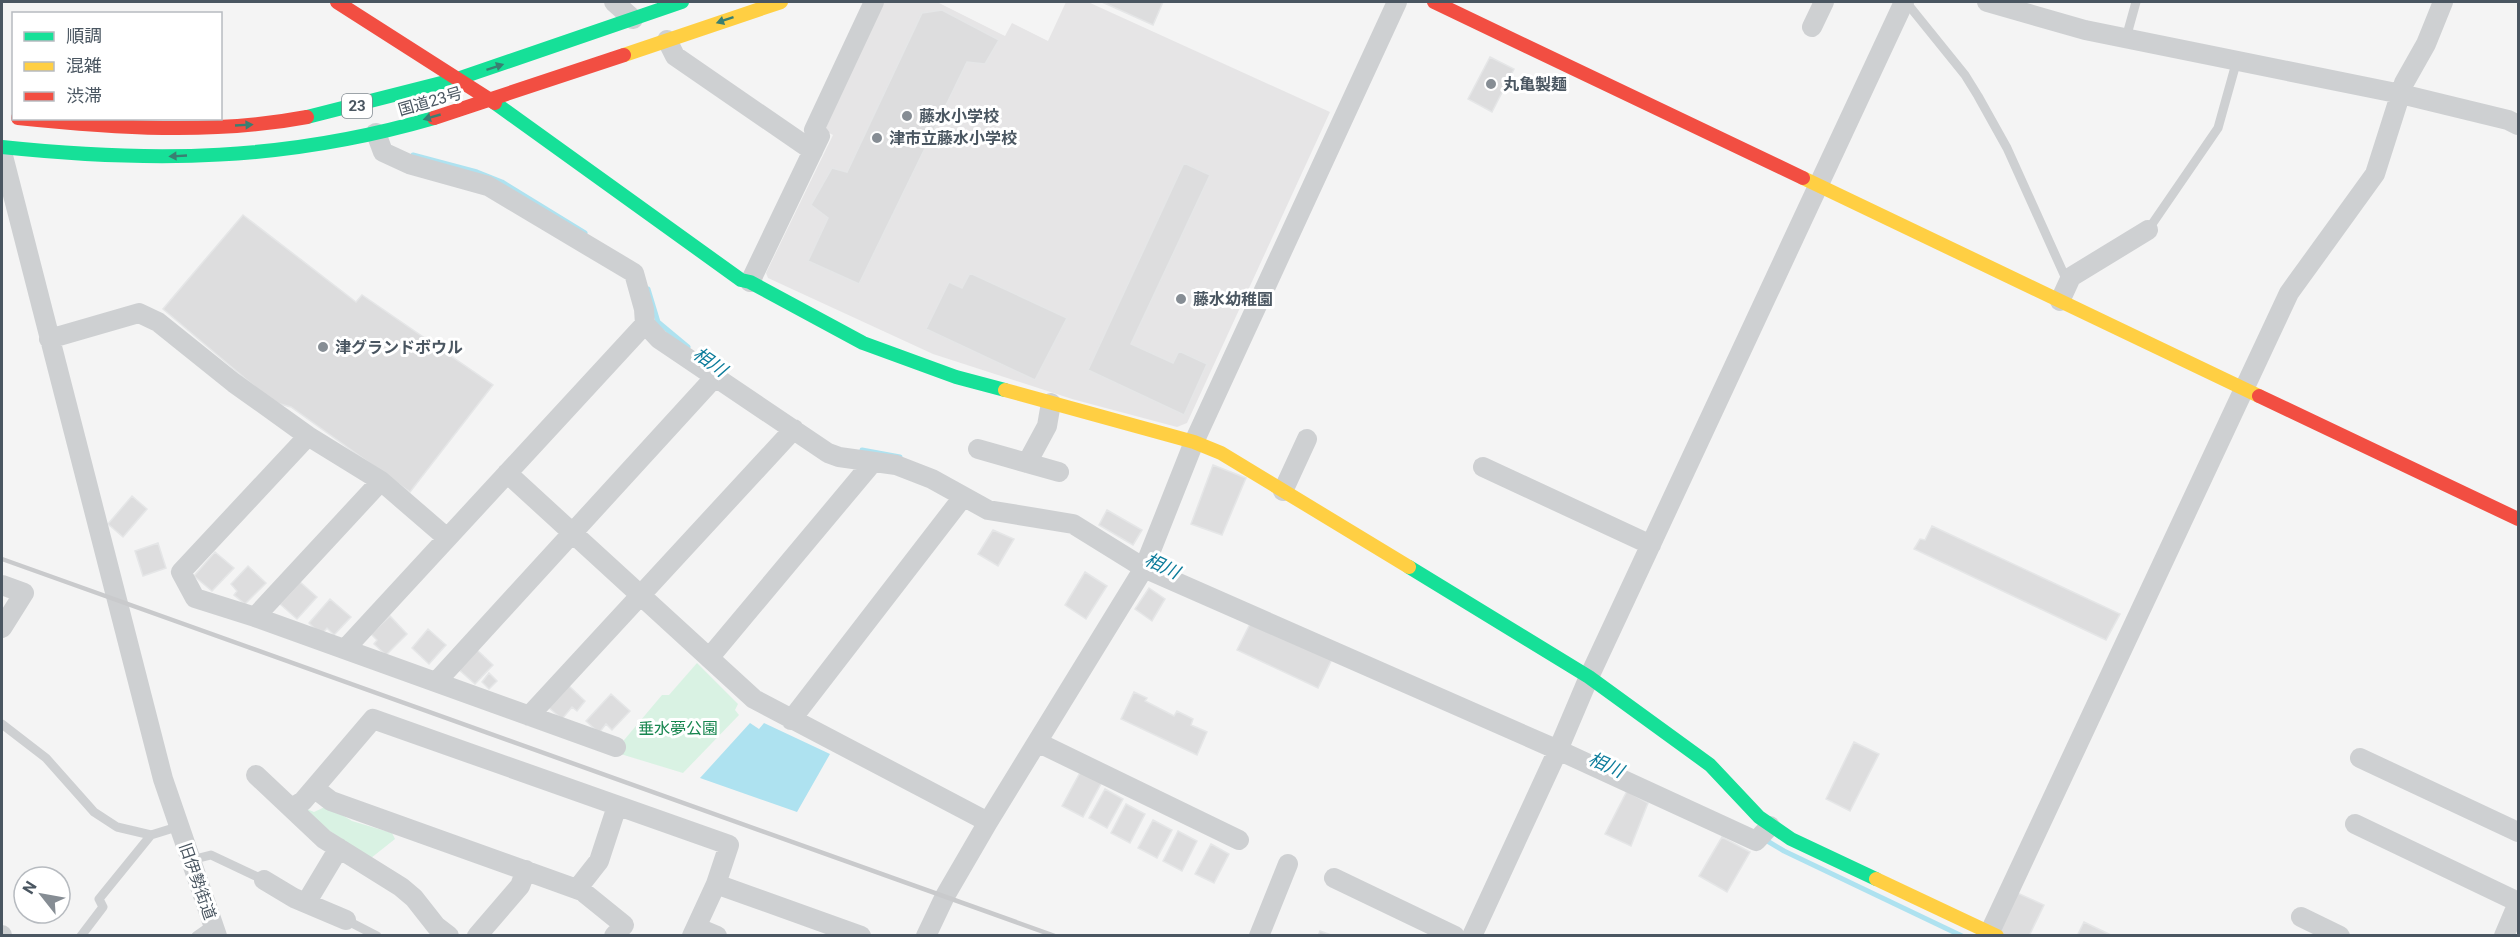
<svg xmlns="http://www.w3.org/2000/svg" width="2520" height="937" font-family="Roboto,'Noto Sans JP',sans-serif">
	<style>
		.education { fill: #e6e5e6 }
		.green { fill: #d9f2e3 }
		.water { fill: #aee2f0 }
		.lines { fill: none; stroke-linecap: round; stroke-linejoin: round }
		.stream { stroke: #aee2f0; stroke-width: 5 }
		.building { fill: #ddddde; stroke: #e5e6e7; stroke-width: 1.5 }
		.lane { stroke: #ced0d2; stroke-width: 9 }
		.street { stroke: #ced0d2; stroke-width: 20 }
		.fast { stroke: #16e098; stroke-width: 14 }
		.slow { stroke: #ffcf43; stroke-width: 14 }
		.jam { stroke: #f24e42; stroke-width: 14 }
		.rail { stroke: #c9cacc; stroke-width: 4.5 }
		.oneway { fill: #3a7f72 }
		.poi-dot { fill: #868d94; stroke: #fff; stroke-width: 2 }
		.labels { text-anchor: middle; stroke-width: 6; stroke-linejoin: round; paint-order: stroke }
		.shield { fill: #fff; stroke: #808990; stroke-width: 1.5 }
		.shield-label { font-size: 15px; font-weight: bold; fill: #4a5661 }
		.poi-label { font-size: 16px; font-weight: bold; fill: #4a5661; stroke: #fff; text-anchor: start }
		.street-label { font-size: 16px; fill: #4a5661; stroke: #fff }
		.park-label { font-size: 16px; fill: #17864f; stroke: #fff }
		.water-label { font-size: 18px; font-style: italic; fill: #0c7c9b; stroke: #fff }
	</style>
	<rect width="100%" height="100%" fill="#f4f4f4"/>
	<!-- education -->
	<path class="education" d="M882 2H937L1005 36 1012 23 1048 41 1066 2H1088L1330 112 1187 423 1177 427 1072 399 933 354 768 278 766 273 833 135 821 129Z"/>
	<!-- green -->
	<path class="green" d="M697 663 738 704 735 710 739 715 683 773 614 752 662 695H669Z
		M327 806 352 821 392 833 395 839 371 858 310 818 307 809 314 812Z"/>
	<!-- water -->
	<path class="water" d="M750 723 759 729 764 723 830 754 797 812 700 778Z"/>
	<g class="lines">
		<!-- stream -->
		<path class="stream" d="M413 155 477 172 502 182 585 233
			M648 289 658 322 688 347
			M862 450 900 457
			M1764 839 1784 851 1962 936"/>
	</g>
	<!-- building -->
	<path class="building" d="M1102 2H1163L1153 25Z
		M942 10 999 40 985 64 967 62 859 284 808 261 828 218 811 205 832 168 847 172 922 13Z
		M1490 57 1514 69 1492 112 1468 99Z
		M1184 163 1210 175 1131 344 1173 363 1179 351 1207 364 1184 415 1088 370Z
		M243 215 356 302 362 295 493 385 410 492 291 407 273 402 163 309Z
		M970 273 1067 318 1035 380 926 329 949 282 962 288Z
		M1213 465 1246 478 1222 535 1191 524Z
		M132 496 147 509 123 537 108 524Z
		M1107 510 1142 530 1133 545 1099 525Z
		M1932 526 2120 614 2106 640 1914 549 1920 539 1925 540Z
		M993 530 1014 539 998 566 978 554Z
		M158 543 166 568 143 576 135 551Z
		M215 552 234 568 212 591 194 576Z
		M248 566 266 583 245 604 234 595 237 591 231 584Z
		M1085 572 1107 586 1086 619 1065 605Z
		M300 582 317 597 297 619 280 604Z
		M1149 588 1165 599 1152 621 1135 609Z
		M330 599 351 617 334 635 327 628 321 635 309 623Z
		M390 616 407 634 386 655 374 644 377 640 371 634Z
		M1251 622 1332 659 1318 688 1237 650Z
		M428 629 446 645 429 664 412 648Z
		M476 649 493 665 475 684 457 668Z
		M489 673 497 681 489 689 482 682Z
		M568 685 585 701 577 711 572 707 562 719 548 707Z
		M1134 692 1147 698 1145 701 1174 716 1177 711 1193 719 1191 725 1207 732 1197 755 1121 719Z
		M611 694 630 711 612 730 606 724 599 733 586 721Z
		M1854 742 1879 754 1850 811 1826 799Z
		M1082 769 1103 780 1083 817 1062 806Z
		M1105 789 1123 799 1107 828 1089 818Z
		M1627 791 1648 803 1631 846 1605 834Z
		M1126 804 1145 814 1130 843 1111 833Z
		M1153 820 1172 830 1157 858 1138 848Z
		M1178 831 1197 841 1182 871 1163 861Z
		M1722 837 1750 852 1727 892 1699 876Z
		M1211 844 1229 854 1214 883 1195 874Z
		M2015 892 2044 905 2029 936H1998Z
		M2084 922 2113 936H2077Z
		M1320 931 1334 936H1318Z"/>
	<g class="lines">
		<!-- lane -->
		<path class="lane" d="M1906 2 1965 75 1978 96 2007 148 2067 281
			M2126 38 2136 2
			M2148 230 2218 128 2237 60
			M2 724 46 758 94 812 117 827 151 835 180 826
			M191 860 211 855 264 880
			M346 920 377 936
			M81 936 103 907 99 899 151 835
			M196 936 213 924"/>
		<!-- street -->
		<path class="street" d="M614 2 633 19
			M1987 2 2085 30 2401 94 2508 120 2518 125
			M1812 27 1824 2
			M667 40 675 56 813 151
			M376 133 383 152 409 164 488 186 634 273 644 309 645 324 659 339 828 453 839 457 896 465 932 479 988 510 1073 524 1144 568 1558 750 1756 841 1770 826
			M2 152 163 779 217 936
			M750 282 820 136 814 130 874 2
			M2060 301 2071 277 2148 230
			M49 339 139 313 158 322 234 383 308 436 381 481 447 538
			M308 436 181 572 195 598 255 617 616 747
			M978 449 1059 472
			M1027 463 1047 426 1051 403
			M1483 467 1651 545
			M507 473 754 699 988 822
			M1283 491 1307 439
			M2 585 24 593 2 628
			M255 617 381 481
			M345 649 645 324
			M709 658 873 462
			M437 681 715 377
			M529 716 794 429
			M791 720 963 497
			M1037 742 1239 840
			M2360 758 2518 832
			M256 775 324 839 401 887 414 898 436 926 449 936
			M314 788 331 801 582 891 624 925 614 936
			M292 808 303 801 373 719 729 845 716 884
			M2355 824 2518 902
			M1334 878 1455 936
			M264 880 294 898 346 920
			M577 889 599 861 617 806
			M306 903 339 848
			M2301 917 2340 936
			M698 928 717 936
			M2 935V936
			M477 936 520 886 526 870
			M692 936 716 884 861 936
			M926 936 945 896 988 822 1144 568 1194 442 1397 2
			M1259 936 1288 864
			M1472 936 1558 750 1589 677 1904 2
			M1988 936 2289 293 2375 174 2404 83 2426 44 2443 2
			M2504 936 2518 903"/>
		<!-- fast -->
		<path class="fast" d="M495 103 741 280 750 282 863 343 956 377 1005 390
			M307 117 457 79 682 2
			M2 147C154 163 286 161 434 118
			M1409 567 1589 677 1710 765 1759 817 1791 839 1876 879"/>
		<!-- slow -->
		<path class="slow" d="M624 55 781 2
			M1803 178 2259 396
			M1005 390 1194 442 1221 453 1409 567
			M1876 879 1997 936"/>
		<!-- jam -->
		<path class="jam" d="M337 2 495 103
			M1434 2 1803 178
			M18 118C114 128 212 135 307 117
			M434 118 624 55
			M2259 396 2518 519"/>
		<!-- rail -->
		<path class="rail" d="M2 559 1055 936"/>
	</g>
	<!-- one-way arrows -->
	<defs><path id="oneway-solid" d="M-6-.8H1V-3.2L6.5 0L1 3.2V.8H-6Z" transform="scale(1.5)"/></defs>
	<g class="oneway">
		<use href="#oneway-solid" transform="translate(725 20) rotate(161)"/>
		<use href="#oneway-solid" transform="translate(495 67) rotate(-18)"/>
		<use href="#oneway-solid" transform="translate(432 117) rotate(164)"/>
		<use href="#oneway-solid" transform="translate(244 125) rotate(-3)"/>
		<use href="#oneway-solid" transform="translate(178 156) rotate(177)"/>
	</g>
	<!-- markers -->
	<g class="poi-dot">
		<circle cx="1491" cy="84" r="6"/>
		<circle cx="907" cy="116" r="6"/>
		<circle cx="877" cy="138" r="6"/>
		<circle cx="1181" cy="299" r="6"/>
		<circle cx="323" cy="347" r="6"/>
	</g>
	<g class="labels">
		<!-- shield labels -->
		<rect class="shield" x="342" y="94" width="30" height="24" rx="4.5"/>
		<g class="shield-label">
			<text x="357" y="111">23</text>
		</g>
		<!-- poi labels -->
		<g class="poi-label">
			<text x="1503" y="90">丸亀製麺</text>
			<text x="919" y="122">藤水小学校</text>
			<text x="889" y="144">津市立藤水小学校</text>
			<text x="1193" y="305">藤水幼稚園</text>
			<text x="335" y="353">津グランドボウル</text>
		</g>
		<!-- street labels -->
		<g class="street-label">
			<text transform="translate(430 101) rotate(-16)" y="6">国道23号</text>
			<text transform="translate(198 881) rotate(71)" y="6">旧伊勢街道</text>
		</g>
		<!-- park labels -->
		<g class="park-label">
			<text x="678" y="734">垂水夢公園</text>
		</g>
		<!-- water labels -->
		<g class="water-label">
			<text transform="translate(710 362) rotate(35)" y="6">相川</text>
			<text transform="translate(1162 566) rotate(25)" y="6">相川</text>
			<text transform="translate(1606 765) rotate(24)" y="6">相川</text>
		</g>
	</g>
	<!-- border -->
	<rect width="2520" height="937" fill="none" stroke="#4a5661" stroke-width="6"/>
	<!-- legend -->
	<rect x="12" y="12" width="210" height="108" fill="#ffffff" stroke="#b7bbc0" stroke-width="1.5"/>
	<rect x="24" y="32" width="30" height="9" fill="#16e098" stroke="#b7bbc0" stroke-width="1.5"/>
	<text x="66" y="42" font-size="18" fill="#4a5661">順調</text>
	<rect x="24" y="62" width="30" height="9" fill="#ffcf43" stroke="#b7bbc0" stroke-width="1.5"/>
	<text x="66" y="72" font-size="18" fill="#4a5661">混雑</text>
	<rect x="24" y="92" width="30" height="9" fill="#f24e42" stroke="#b7bbc0" stroke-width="1.5"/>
	<text x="66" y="102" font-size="18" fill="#4a5661">渋滞</text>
	<!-- north arrow -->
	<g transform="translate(42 895) rotate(301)"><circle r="28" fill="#ffffff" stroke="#b7bbc0" stroke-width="1.5"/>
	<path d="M0-4.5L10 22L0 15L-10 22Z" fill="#868d94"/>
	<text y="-9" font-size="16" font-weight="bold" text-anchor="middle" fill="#4a5661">N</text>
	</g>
</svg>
